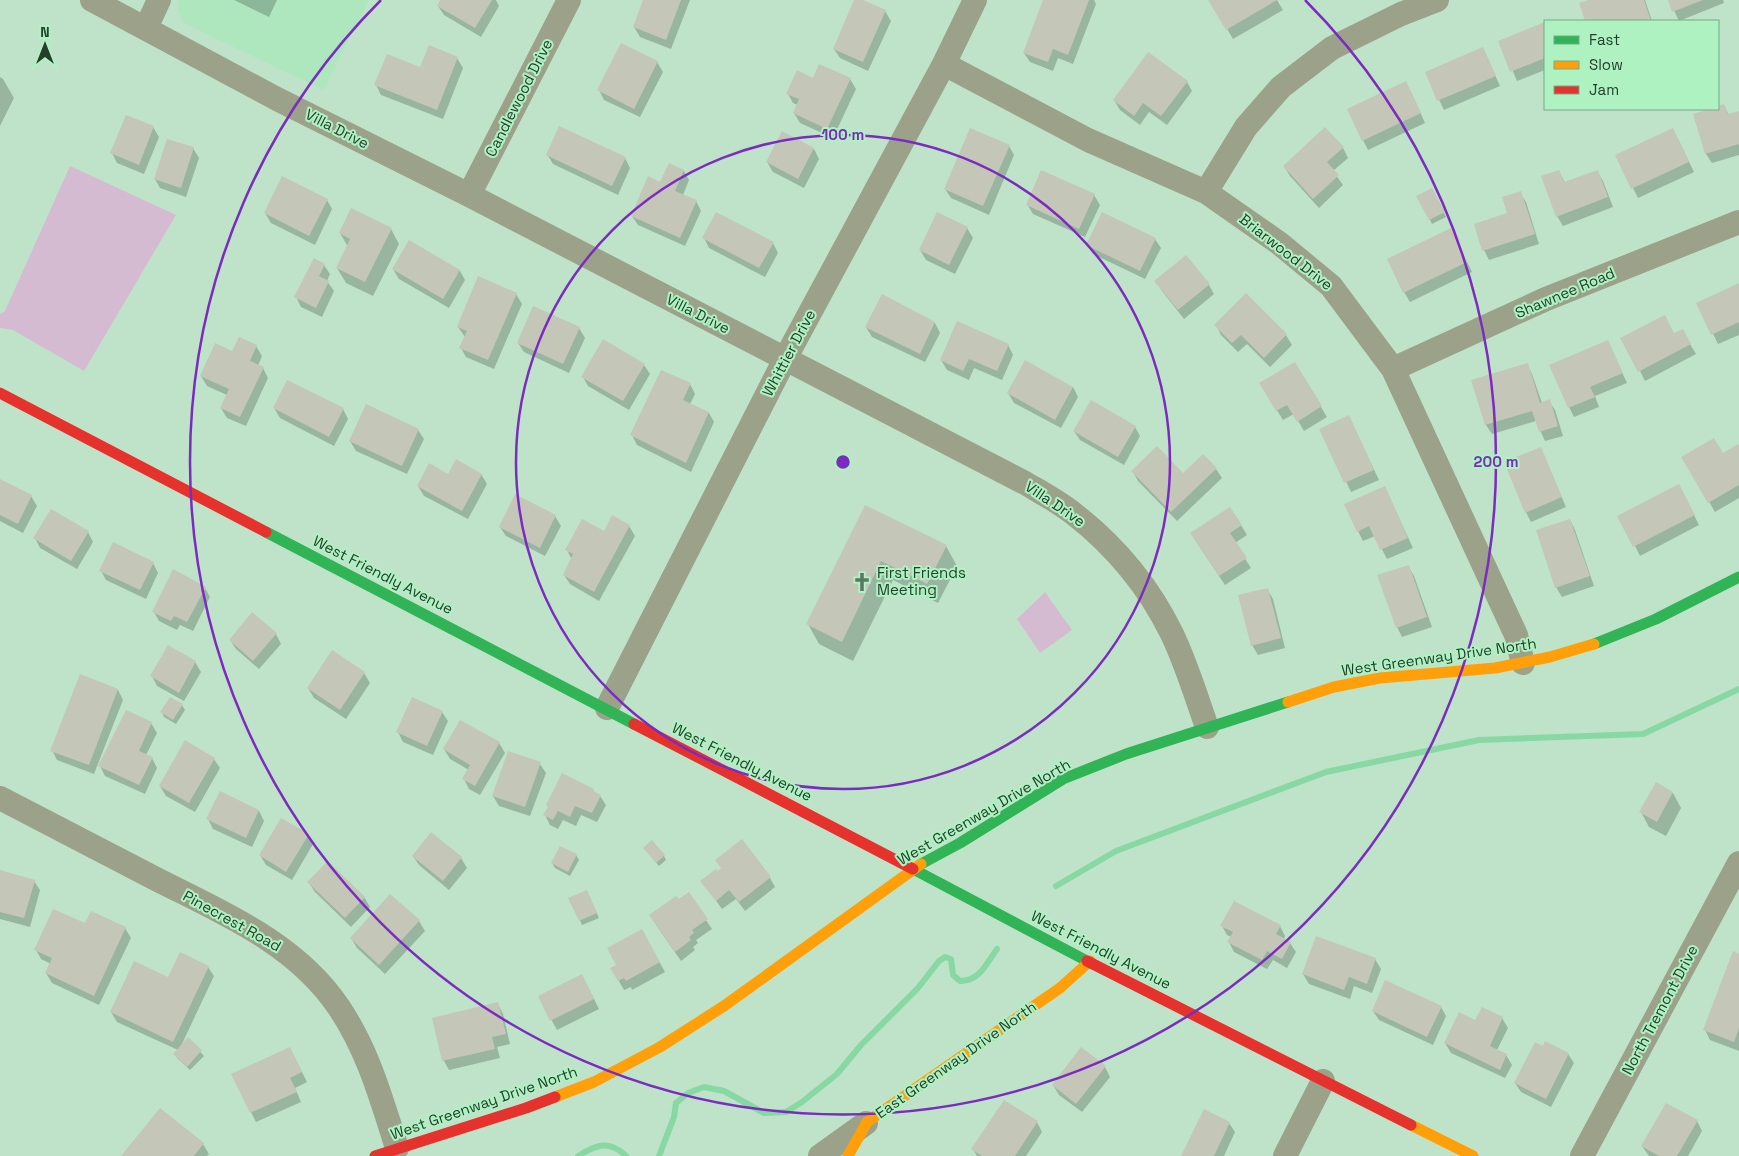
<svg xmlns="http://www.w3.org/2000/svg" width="1739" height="1156" font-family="'Space Grotesk',sans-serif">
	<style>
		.built { fill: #aee7be }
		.green { fill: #d5bbd1 }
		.shadow { fill: #0003 }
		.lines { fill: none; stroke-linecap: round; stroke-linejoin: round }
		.stream { stroke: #87d8a2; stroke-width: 6 }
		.building { fill: #c4c6b8 }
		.street { stroke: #9ca289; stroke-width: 24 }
		.fast { stroke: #30b455; stroke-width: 11 }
		.slow { stroke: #ff9f0a; stroke-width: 11 }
		.jam { stroke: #e5322d; stroke-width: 11 }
		.ring { fill: none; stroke: #7b2cbf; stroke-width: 2.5 }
		.labels { text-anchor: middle; stroke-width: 4; stroke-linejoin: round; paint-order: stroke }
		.street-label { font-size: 15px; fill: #243f2c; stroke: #aff2c2 }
		.poi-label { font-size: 15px; fill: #243f2c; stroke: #aff2c2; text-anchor: start }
		.centre { fill: #7b2cbf; stroke: #aff2c2; stroke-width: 2.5 }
		.ring-label { font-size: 15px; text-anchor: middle; font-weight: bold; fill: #7b2cbf; stroke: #aff2c2; stroke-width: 4; stroke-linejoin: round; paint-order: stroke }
	</style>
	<rect width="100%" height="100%" fill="#bee3c8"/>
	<!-- built -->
	<path class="built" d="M179 0H369L323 90 184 23 178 10Z"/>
	<!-- green -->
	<path class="green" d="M70 166 176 215 84 371 13 330 0 328V314L5 311Z
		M1045 592 1072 630 1040 653 1017 619Z"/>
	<!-- shadow -->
	<path class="shadow" d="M234 0H277L269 17Z
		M442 0H496L499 6 481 37 444 15 438 6Z
		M645 0H690L671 49 640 37 634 27Z
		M856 0H860L885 11 891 21 868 71 840 58 834 49Z
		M1044 0H1094L1096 4 1073 64 1058 58 1053 71 1030 62 1024 53Z
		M1210 0H1277L1283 10 1233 39Z
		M1592 0H1645L1652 21H1586L1581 4Z
		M1669 0H1723L1724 3 1679 21Z
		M1545 23V70L1517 81 1500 41Z
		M1483 48 1500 86 1444 110 1426 73Z
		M457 58 463 68 443 119 381 95 376 85 421 69Z
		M657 62 663 72 640 117 604 100 599 90Z
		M0 77 3 79 14 98 0 126Z
		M814 79H850L856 89 833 138 800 123 794 113 798 105 793 103 788 94Z
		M1187 82 1192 91 1167 125 1149 112 1140 125 1120 110 1114 100Z
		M1411 92 1425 123 1368 150 1363 140Z
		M1724 106 1729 115 1739 112V155L1712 163 1706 154 1694 115Z
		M153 127 159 137 144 174 117 163 112 153Z
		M1325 129 1343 148 1348 158 1333 171 1343 185 1319 208 1290 176 1284 166Z
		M783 133 814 149 819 159 804 188 773 172 767 162Z
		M1678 139 1694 172 1638 198 1617 156Z
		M1009 146 1014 155 989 215 951 198 945 189Z
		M193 148 199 158 186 197 160 188 155 179Z
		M547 154 625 158 630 168 618 195 553 164Z
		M684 171 689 180 683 195 696 201 701 211 685 246 638 225 632 216 661 183Z
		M1559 171 1565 183 1597 171 1603 181 1613 207 1563 226 1557 216Z
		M1432 189 1446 217 1432 224 1418 196Z
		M1520 193 1526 202 1539 244 1489 260 1484 250 1509 214Z
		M1094 195 1100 205 1085 237 1033 214 1027 204Z
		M327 200 332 209 315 245 271 223 265 213Z
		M967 228 973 238 955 274 926 260 920 250Z
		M391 229 399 244 373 296 346 283 337 268 348 247 340 233Z
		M704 238 773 243 778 253 765 277 709 248Z
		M1155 239 1161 248 1145 279 1093 254 1088 245Z
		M1456 239 1472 272 1410 302 1404 292Z
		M324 265 330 274 327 281 334 291 322 317 301 307 296 297Z
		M393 269 460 271 465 280 449 308 399 279Z
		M1156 281 1209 285 1214 294 1184 319 1162 291Z
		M1739 284V335L1718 344 1698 303Z
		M516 294 522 304 494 369 466 357 461 348 465 337 458 327Z
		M882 295 935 323 940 333 925 362 872 337 866 327Z
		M1246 295 1286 335 1292 345 1270 367 1247 344 1238 352 1221 335 1216 325Z
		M534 308 579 328 585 338 569 373 524 352 518 343Z
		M1682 331 1696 354 1645 381 1640 371 1674 335Z
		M239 338 256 346 262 356 258 366 263 368 268 378 246 426 227 418 221 408 227 395 207 386 201 376 233 353Z
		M1608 342 1627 383 1595 396 1599 407 1574 417 1569 407Z
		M1008 345 1013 355 1002 380 974 368 969 380 947 370 941 360Z
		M1294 363 1327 417 1304 431 1294 414 1283 420 1266 393Z
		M1527 364 1532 374 1542 403 1549 401 1555 410 1563 436 1545 441 1536 421 1492 434 1486 425 1473 381Z
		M644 365 650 374 629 410 588 386 583 377Z
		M690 384 695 394 690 404 709 413 714 422 691 472 637 445 632 435Z
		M1073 387 1078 397 1061 428 1014 403 1008 393Z
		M274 408 343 409 348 419 334 446 280 418Z
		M1349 417 1379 480 1351 492 1321 429Z
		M1135 427 1140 436 1124 465 1080 440 1074 431Z
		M418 430 424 439 407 474 356 451 350 441Z
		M1540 448 1566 507 1531 522 1526 512Z
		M1739 448V498L1715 512 1683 457 1723 454Z
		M1216 469 1222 478 1177 521 1138 481 1133 472 1183 475Z
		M481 474 487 484 468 519 424 496 418 486 449 475Z
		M0 480 31 496 37 506 23 533 0 521Z
		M1385 488 1413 548 1387 559 1375 536 1363 541 1358 531Z
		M1684 495 1699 525 1640 556 1635 546Z
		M866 507 946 546 957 566 938 603 893 580 853 661 819 644 808 624Z
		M555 516 561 526 545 556 506 536 500 527Z
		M1570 520 1575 530 1594 586 1562 597 1556 587Z
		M1241 525 1247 535 1235 543 1251 568 1225 585 1197 543Z
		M629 526 635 536 599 601 570 584 564 575 572 560 567 550 605 533Z
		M88 532 93 542 77 569 40 548 35 538Z
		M153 563 158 573 146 599 106 580 101 571Z
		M1408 566 1414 576 1432 627 1402 637 1397 627Z
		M205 588 210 597 193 631 180 625 177 630 159 621 154 612Z
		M1267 589 1273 599 1285 648 1258 655 1252 645Z
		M276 634 281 644 259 669 236 649 230 640Z
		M195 662 201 672 184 701 157 686 152 676Z
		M364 673 370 683 346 719 314 698 308 688Z
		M81 676 118 690 123 700 94 774 57 760 52 750Z
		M182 705 185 710 176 724 164 717 162 712Z
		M442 712 448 721 433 755 403 742 398 732Z
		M151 723 157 733 146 755 152 758 157 768 145 794 105 776 100 766Z
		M499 743 505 753 480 795 469 789 464 779 469 770 450 759 444 749Z
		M214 759 220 768 195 812 166 796 160 786Z
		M540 764 546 773 530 816 499 806 493 796Z
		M593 790 595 793 600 796 606 805 597 822 581 815 576 826 563 820 558 829 550 825 545 815Z
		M220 793 259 811 264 821 252 847 213 829 208 819Z
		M1673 793 1681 808 1666 836 1649 827 1641 812Z
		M308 835 313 844 292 880 266 865 260 855Z
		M644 848 664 856 666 860 659 866Z
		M576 855 579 860 570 876 555 868 552 863Z
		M413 856 461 858 467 868 449 890 419 865Z
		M716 860 770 878 775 887 745 911 736 899 722 909 702 881 722 869Z
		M0 871 34 881 40 890 30 927 0 919Z
		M309 883 364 897 370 907 351 927 315 892Z
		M688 894 712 929 696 940 698 943 693 947 695 950 681 961 656 925 678 900Z
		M390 895 419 921 425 931 385 974 357 948 351 938Z
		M589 896 599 918 582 925 580 920Z
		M86 925 125 928 131 938 99 1005 52 983 46 973 51 964 41 959 36 950Z
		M1222 926H1280L1285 936 1284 939 1290 943 1296 952 1287 968 1273 960 1267 969 1234 952 1229 942 1231 937 1227 935Z
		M642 931 665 972 632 990 631 987 624 990 612 969 618 965Z
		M1739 955V1051L1710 1040 1705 1030Z
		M1375 959 1381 969 1372 993 1354 986 1350 999 1309 984 1303 974Z
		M208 967 214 976 181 1046 188 1039 204 1056 190 1070 177 1058 175 1054 178 1050 117 1022 111 1012 169 978Z
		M587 985 599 1009 557 1030 539 997Z
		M498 1004 503 1014 510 1044 497 1047 500 1058 449 1070 444 1061 434 1019Z
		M1441 1007 1446 1016 1433 1045 1379 1020 1373 1011Z
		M1502 1018 1508 1028 1497 1050 1506 1055 1512 1065 1505 1078 1451 1053 1445 1043 1476 1021Z
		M290 1048 307 1082 295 1088 301 1102 256 1122 251 1112Z
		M1568 1054 1574 1063 1551 1107 1521 1092 1515 1083Z
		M1105 1067 1110 1077 1082 1112 1059 1095 1053 1085Z
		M1697 1121 1702 1131 1688 1156H1649L1642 1146Z
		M1037 1122 1042 1132 1026 1156H977L973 1149Z
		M1229 1123 1235 1132 1224 1156H1182Z
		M203 1144 209 1154 207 1156H122Z"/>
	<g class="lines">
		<!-- stream -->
		<path class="stream" d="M1056 886 1116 851 1326 772 1479 740 1643 734 1739 689
			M578 1156C596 1145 609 1139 626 1156
			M659 1156 674 1117 676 1103 688 1093 704 1087 724 1091 764 1113 786 1112 802 1102 837 1074 861 1045 918 988 939 961 945 957 951 959 953 975 960 981C980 981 986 964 997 949"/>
	</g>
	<!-- building -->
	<path class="building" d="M440 0H492L475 28 437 6Z
		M643 0H681L666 40 633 27Z
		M854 0H863L886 10 863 62 833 49Z
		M1043 0H1089L1068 55 1053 49 1048 62 1023 53Z
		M1208 0H1277L1226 30Z
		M1588 0H1644L1651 21H1585L1579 3Z
		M1668 0H1703L1672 12Z
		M1545 22V58L1510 72 1498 41Z
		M621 43 658 61 634 109 597 90Z
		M429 45 458 57 437 110 374 85 387 54 420 67Z
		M1483 47 1496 76 1437 101 1425 72Z
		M1148 52 1188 81 1161 116 1143 103 1134 116 1113 100Z
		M819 64 851 78 827 129 793 113 799 99 786 94 797 70 813 78Z
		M1406 81 1421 113 1362 141 1347 109Z
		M1724 104 1728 114 1739 111V144L1705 154 1693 114 1709 109H1718V106Z
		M126 115 154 126 139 165 110 153Z
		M559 126 626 157 612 186 546 155Z
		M1325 127 1344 147 1327 162 1339 175 1313 199 1283 166Z
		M970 128 1010 145 983 206 944 189Z
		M1673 128 1689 162 1631 189 1615 155Z
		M782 131 814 148 798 179 766 162Z
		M167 139 194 147 181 188 154 179Z
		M669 163 684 170 675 191 697 200 680 238 631 216 648 176 660 182Z
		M1041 170 1095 194 1079 229 1026 205Z
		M1559 170 1564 182 1598 170 1608 197 1556 217 1541 176Z
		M282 176 328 199 309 236 264 213Z
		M1432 188 1445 212 1429 220 1416 196Z
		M1521 191 1535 234 1482 251 1474 224 1507 213 1502 197Z
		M351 208 392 228 365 282 336 268 350 239 339 233Z
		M716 212 774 242 759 268 702 238Z
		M937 212 968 227 949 265 919 250Z
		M1102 212 1156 238 1140 271 1086 245Z
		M1451 228 1467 262 1403 293 1387 259Z
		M409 240 460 270 443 299 392 269Z
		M1186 255 1210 284 1178 310 1154 281Z
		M314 258 325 264 319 276 329 281 316 308 294 297Z
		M478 276 517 293 488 360 459 348 467 331 457 327Z
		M1739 283V322L1711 335 1696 303Z
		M1246 293 1287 334 1264 358 1241 335 1232 343 1214 325Z
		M882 294 935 322 920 354 865 327Z
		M533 306 580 327 563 364 517 343Z
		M1665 315 1674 333 1683 329 1691 344 1638 372 1620 338Z
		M957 321 1009 344 997 371 969 359 963 371 940 360Z
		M239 337 257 345 250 361 264 367 240 417 220 408 229 389 200 376 215 343 232 351Z
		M603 339 645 364 623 401 581 377Z
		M1608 340 1623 373 1590 387 1595 397 1568 408 1549 365Z
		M1025 360 1073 387 1055 420 1007 393Z
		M1295 362 1322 406 1297 422 1287 405 1276 411 1259 383Z
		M1528 363 1540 403 1550 399 1558 426 1539 432 1532 411 1485 425 1471 380Z
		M661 370 691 383 683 400 709 412 686 463 630 435Z
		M287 380 344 408 329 437 273 408Z
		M1091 400 1136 426 1118 457 1073 431Z
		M366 404 419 429 402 466 349 441Z
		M1349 415 1374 470 1344 483 1319 429Z
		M1714 438 1723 453 1738 444 1739 445V485L1708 503 1681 457Z
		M1157 446 1183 473 1203 454 1217 468 1171 512 1131 471Z
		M1541 447 1562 497 1525 513 1504 462Z
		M456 459 482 474 462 511 417 486 429 463 448 474Z
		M0 479 32 495 18 524 0 515Z
		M1679 484 1695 515 1633 547 1617 516Z
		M1385 486 1408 538 1380 550 1369 526 1357 532 1344 504Z
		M515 494 556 515 540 548 499 527Z
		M865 505 947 545 927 584 881 561 842 642 806 624Z
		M1230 507 1242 525 1230 533 1247 558 1219 576 1190 533Z
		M51 509 89 531 71 561 33 538Z
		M612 515 630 525 594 592 563 575 573 554 565 550 582 519 604 531Z
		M1570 519 1590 576 1555 588 1536 530Z
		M113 542 154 562 140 590 99 571Z
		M1409 565 1427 617 1396 628 1377 575Z
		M173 569 206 587 187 622 174 616 171 621 152 612Z
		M1268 588 1281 638 1251 646 1238 595Z
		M252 612 277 633 253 661 229 640Z
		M168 645 196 661 179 693 150 676Z
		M332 650 365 672 340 710 307 688Z
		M80 674 118 689 89 765 50 751Z
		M170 697 183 704 173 720 160 712Z
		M412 697 443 711 427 746 396 732Z
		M126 710 152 722 139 751 153 757 139 785 98 766Z
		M460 720 500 742 475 786 462 779 470 765 443 749Z
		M185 740 215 758 189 803 159 786Z
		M508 751 541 762 525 807 492 796Z
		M562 773 594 789 593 791 601 795 592 813 575 806 570 817 558 811 553 820 543 815 548 807 546 805Z
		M1656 782 1673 792 1657 822 1639 812Z
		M220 791 259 810 246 838 206 819Z
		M281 818 309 834 286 872 259 855Z
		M431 832 462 857 443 881 412 856Z
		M742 839 771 877 739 902 729 890 716 901 700 881 716 869 718 871 721 868 715 860Z
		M652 840 665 855 656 863 643 848Z
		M560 846 577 854 568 872 551 863Z
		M328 861 365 897 345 918 307 882Z
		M0 870 35 880 24 918 0 912Z
		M587 890 597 913 579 921 568 898Z
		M689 892 708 919 692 930 694 933 689 937 691 940 675 952 649 915 676 896 679 899Z
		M390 894 420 920 379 965 350 938Z
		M1234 901 1281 925 1276 934 1291 942 1282 959 1267 951 1262 960 1227 942 1233 932 1220 926Z
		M53 909 85 923 91 911 126 927 94 996 45 973 52 958 34 950Z
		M642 929 660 962 626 981 624 978 618 981 610 968 616 965 607 948Z
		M1316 936 1376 958 1367 984 1349 977 1344 990 1302 974Z
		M1733 951 1739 954V1028L1734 1042 1703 1030Z
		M180 952 209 966 173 1042 110 1012 134 961 168 977Z
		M582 974 594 999 550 1021 538 996Z
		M1385 980 1442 1006 1427 1037 1372 1011Z
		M498 1002 506 1034 492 1037 495 1049 442 1061 432 1018Z
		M1482 1007 1503 1017 1490 1046 1507 1054 1500 1070 1444 1043 1459 1012 1475 1020Z
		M188 1037 202 1050 187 1067 173 1054Z
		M1545 1041 1569 1053 1546 1099 1514 1083 1535 1042 1543 1046Z
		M290 1047 302 1072 290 1078 297 1092 250 1113 231 1074Z
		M1081 1047 1106 1066 1076 1104 1052 1085Z
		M1004 1100 1038 1121 1015 1156H982L971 1149Z
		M1666 1103 1698 1120 1677 1156H1659L1641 1146Z
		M160 1108 204 1143 194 1156H121Z
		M1204 1109 1230 1122 1214 1156H1181Z"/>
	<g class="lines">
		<!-- street -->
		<path class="street" d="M92 0 277 99 469 195 1025 483C1042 493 1059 502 1074 514 1115 546 1149 587 1172 634 1186 663 1196 696 1207 727
			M146 28 159 0
			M944 64 1088 140 1206 192 1279 243 1331 286 1393 369 1497 594 1516 635 1523 663
			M1206 192 1246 127 1281 87 1332 48 1401 14 1437 0
			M469 195 569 0
			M1393 369 1546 299 1739 222
			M607 708 785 359 944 64 975 0
			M0 798C53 825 105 853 158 880 223 913 295 943 338 1006 368 1050 381 1098 397 1148
			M820 1156 866 1123
			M1285 1156 1323 1081
			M1582 1156 1739 863"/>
		<!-- fast -->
		<path class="fast" d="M266 532 634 724
			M1594 644 1656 619 1739 577
			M921 864 960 843 1063 779 1126 754 1288 702
			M913 869 1087 961"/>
		<!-- slow -->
		<path class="slow" d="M1288 702 1334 687 1380 678 1495 668 1550 657 1594 644
			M555 1097 594 1082 660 1047 724 1006 921 864
			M1411 1125 1473 1156
			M848 1156 867 1122 1060 988 1090 961"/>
		<!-- jam -->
		<path class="jam" d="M0 393 266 532
			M634 724 913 869
			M1087 961 1411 1125
			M375 1156 526 1108 555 1097"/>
	</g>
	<!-- distance rings -->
	<g class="ring">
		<circle cx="843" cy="462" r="327"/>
		<path d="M1305 0A653 653 0 1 1 381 0"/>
	</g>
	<!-- icons -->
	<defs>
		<g id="church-bare" transform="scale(1.5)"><path d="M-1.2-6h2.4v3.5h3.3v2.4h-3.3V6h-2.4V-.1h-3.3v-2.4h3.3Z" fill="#5a7863" stroke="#aff2c2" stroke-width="2.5" paint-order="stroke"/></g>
	</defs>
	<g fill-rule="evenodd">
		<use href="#church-bare" x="862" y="582"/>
	</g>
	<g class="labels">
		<!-- street labels -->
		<g class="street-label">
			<text transform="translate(519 98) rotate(-63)" y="5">Candlewood Drive</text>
			<text transform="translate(337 129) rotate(27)" y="5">Villa Drive</text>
			<text transform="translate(1286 252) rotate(38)" y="5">Briarwood Drive</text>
			<text transform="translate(1565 293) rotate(-23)" y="5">Shawnee Road</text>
			<text transform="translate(698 314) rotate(27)" y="5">Villa Drive</text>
			<text transform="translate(789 353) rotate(-62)" y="5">Whittier Drive</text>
			<text transform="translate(1055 504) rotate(34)" y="5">Villa Drive</text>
			<text transform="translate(383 575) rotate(27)" y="5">West Friendly Avenue</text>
			<text transform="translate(1439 657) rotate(-8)" y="5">West Greenway Drive North</text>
			<text transform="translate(742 762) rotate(27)" y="5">West Friendly Avenue</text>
			<text transform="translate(984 812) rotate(-30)" y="5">West Greenway Drive North</text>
			<text transform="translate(232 921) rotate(29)" y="5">Pinecrest Road</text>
			<text transform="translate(1101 950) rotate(27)" y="5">West Friendly Avenue</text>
			<text transform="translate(1660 1010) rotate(-62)" y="5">North Tremont Drive</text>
			<text transform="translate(956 1060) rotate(-35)" y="5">East Greenway Drive North</text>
			<text transform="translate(484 1103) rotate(-19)" y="5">West Greenway Drive North</text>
		</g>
		<!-- poi labels -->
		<g class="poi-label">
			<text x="877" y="578">First Friends<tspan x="877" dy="17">Meeting</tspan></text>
		</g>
	</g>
	<circle cx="843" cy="462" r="8" class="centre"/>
	<g class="ring-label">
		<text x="843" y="140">100 m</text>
		<text x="1496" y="467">200 m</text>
	</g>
	<!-- legend -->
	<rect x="1544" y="20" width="175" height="90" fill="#aff2c2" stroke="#77aa86"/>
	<rect x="1554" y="36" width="25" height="8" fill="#30b455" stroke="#77aa86"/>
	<text x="1589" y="45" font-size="15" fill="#243f2c">Fast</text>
	<rect x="1554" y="61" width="25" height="8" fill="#ff9f0a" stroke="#77aa86"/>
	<text x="1589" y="70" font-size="15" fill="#243f2c">Slow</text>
	<rect x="1554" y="86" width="25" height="8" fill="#e5322d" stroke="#77aa86"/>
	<text x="1589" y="95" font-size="15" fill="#243f2c">Jam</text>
	<!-- north arrow -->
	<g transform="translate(45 45)" stroke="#aff2c2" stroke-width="4" paint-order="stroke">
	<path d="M0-4L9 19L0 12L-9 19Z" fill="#243f2c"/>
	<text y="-8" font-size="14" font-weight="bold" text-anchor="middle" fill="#243f2c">N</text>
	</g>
</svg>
